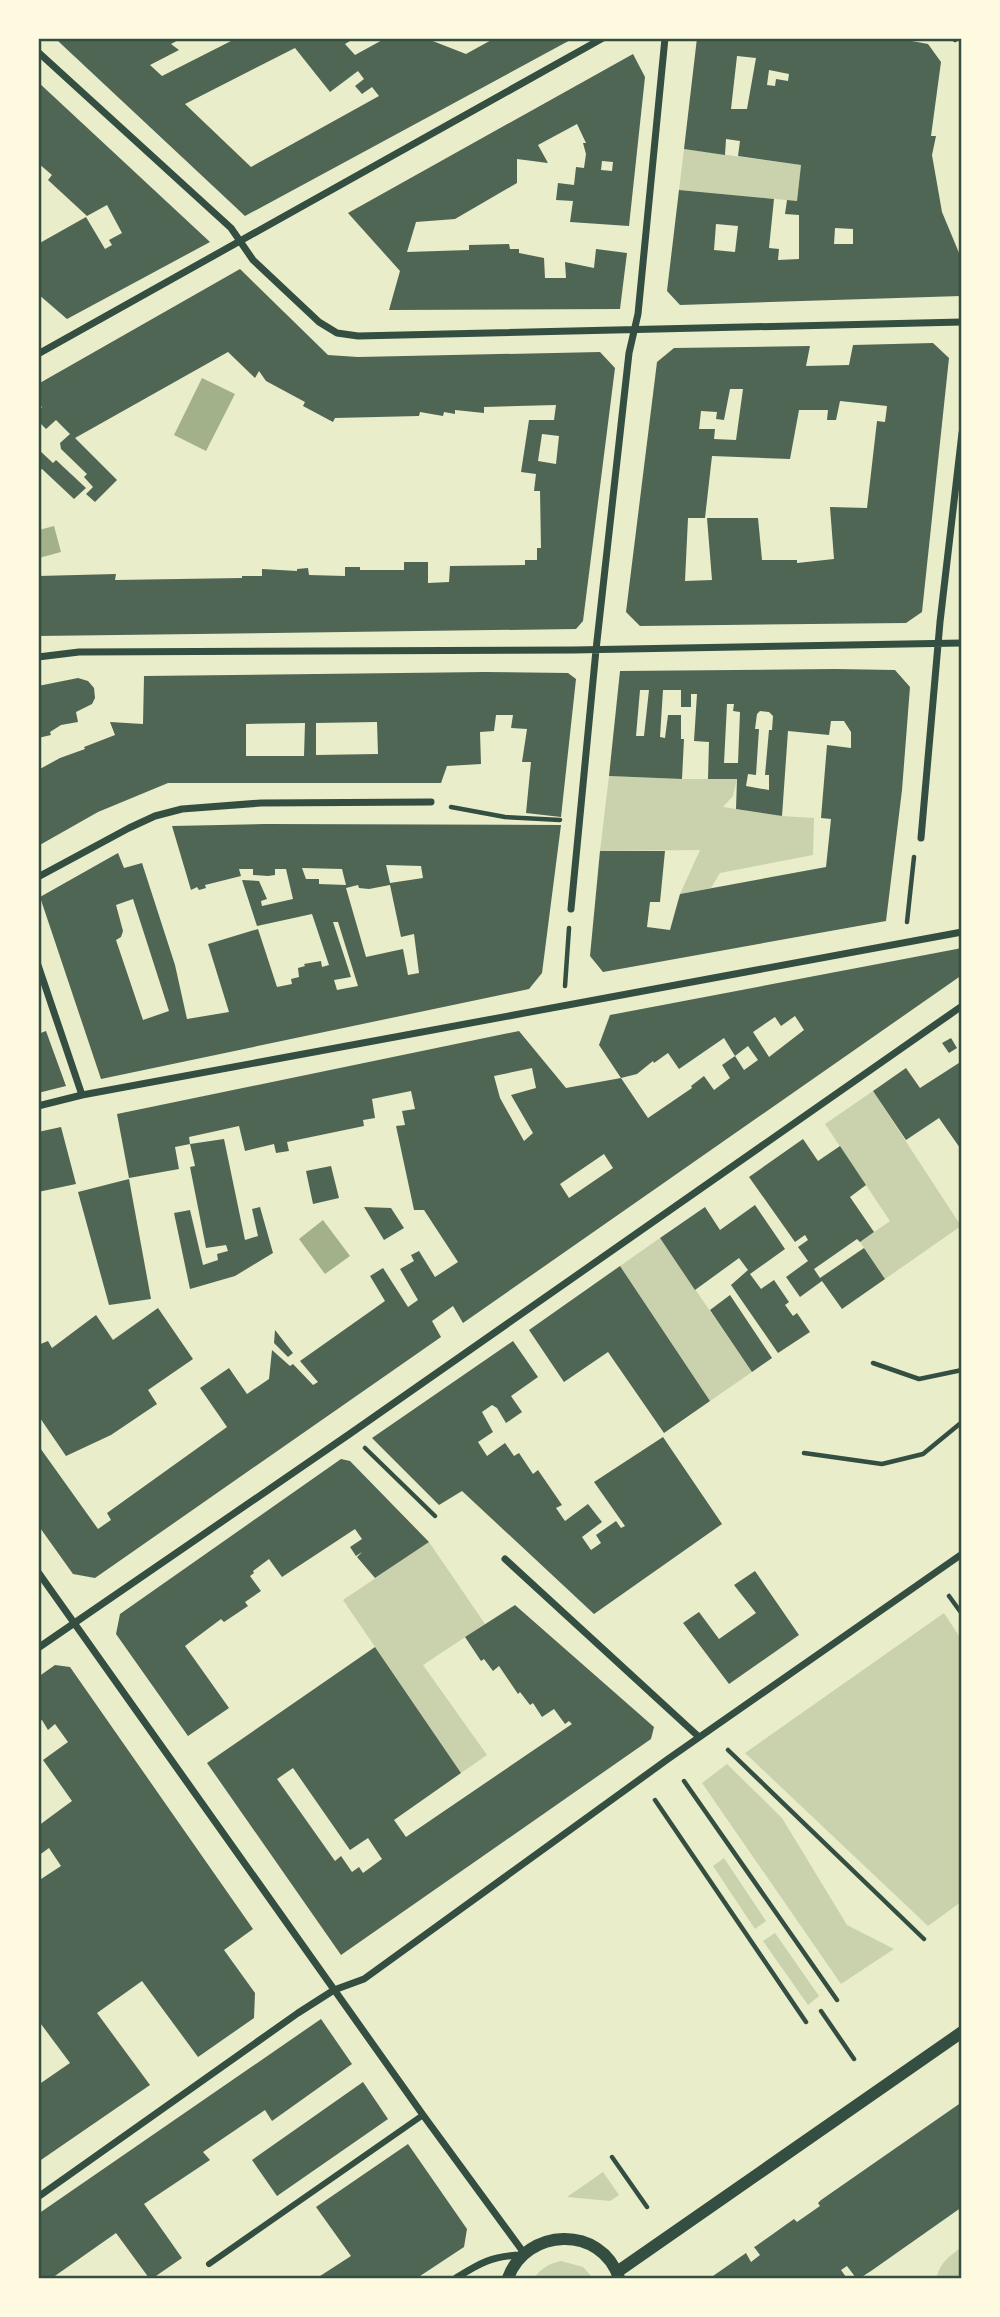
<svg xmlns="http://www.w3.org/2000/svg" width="1000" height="2317" font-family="Poppins,sans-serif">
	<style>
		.green { fill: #cad2ad }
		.water { fill: #a3b18a }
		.building { fill: #4f6655; fill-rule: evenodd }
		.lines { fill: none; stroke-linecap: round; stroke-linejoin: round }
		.path { stroke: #344e41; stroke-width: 4.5 }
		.pedestrian { stroke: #344e41; stroke-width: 6 }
		.minor { stroke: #344e41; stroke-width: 7 }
		.tertiary { stroke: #344e41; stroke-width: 12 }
		.neatline { fill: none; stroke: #344e41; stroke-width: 2.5 }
	</style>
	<rect width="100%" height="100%" fill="#e9edc9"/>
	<!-- green -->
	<path class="green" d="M684 149 801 165 797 201 679 190Z
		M609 776 682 779H737L733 796 723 807 782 816 814 818 813 855 720 873 711 888 680 894 700 850 600 851Z
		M873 1091 961 1226 885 1279 860 1242 890 1221 825 1124Z
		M660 1238 752 1372 710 1401 620 1266Z
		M429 1542 485 1624 423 1665 487 1755 461 1773 343 1600Z
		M944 1613 961 1639V1902L928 1926 745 1753Z
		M727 1764 782 1818 847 1925 894 1949 841 1984 702 1783Z
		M724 1858 766 1921 755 1929 713 1866Z
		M775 1933 819 1996 808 2005 763 1941Z
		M603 2172 619 2195 610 2201 567 2197Z
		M961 2248V2278H937C938 2265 951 2254 961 2248Z
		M561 2261 583 2267 593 2278H534C542 2268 548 2264 561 2261Z"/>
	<!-- water -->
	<path class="water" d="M202 378 235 394 206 451 174 435Z
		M54 526 61 552 39 558V530Z
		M323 1220 350 1256 325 1274 299 1239Z"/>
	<!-- building -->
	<path class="building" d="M59 38H182L171 44 179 50 150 65 162 76 237 38H355L345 44 355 55 386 38H425L466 54 495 38H574L245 216 58 41ZM295 48 330 92 358 71 364 79 355 86 362 94 372 87 379 96 251 167 185 104Z
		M697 38H896L928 44 941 62 931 136H936L932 155 942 212 962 260 961 296 680 305 667 291 679 190 774 199 769 248 779 249 778 260 799 259V215L785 214 787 200 797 201 801 165 738 156 740 141 726 139 725 155 684 149ZM737 56 756 58 747 109H731ZM769 70 789 74 788 81 776 79 775 86 767 85ZM716 224 738 226 735 252 714 250ZM835 228 853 229V244H834Z
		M633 54 645 77 629 226 570 222 573 201 556 200 558 183 574 185 576 167 584 168 586 154 583 143H586L577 124 538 145 548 163 517 159V183L455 219 416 222 407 252 469 250V245L509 244 510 249H519V253L544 258 545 278H566L565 262 594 268 596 249 627 253 620 309 389 310 400 271 348 213ZM602 161 613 162 612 171 601 170Z
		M38 82 210 242 67 319 38 294V244L86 217 105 249 112 245 109 240 122 233 107 205 87 216 48 180 52 175 38 163Z
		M240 269 328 355 358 357 600 352 615 368 583 621 576 629 38 636V576L116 574 115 580 242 578V576H262V569L297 571V569L308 568 309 575 345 576V567H360V570H404V562H428V583L449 582 450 566 525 565V560H537V548H541L540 491H534L536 474 521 472 529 420H554L556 405 484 407V413L455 410V414L444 412 443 416 420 412 419 416 335 418 333 422 303 406 305 402 266 381 259 371 255 378 228 352 75 438 117 480 95 502 86 494 93 487 84 477 87 474 61 449 60 443 70 434 56 420 46 429 38 421V411L42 407 38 403V384ZM542 434 559 436 556 464 538 461Z
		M933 343 949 358 922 612 906 623 640 626 626 612 657 362 674 348 810 346 806 366 849 365 853 345ZM730 389H743L736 440 714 439 715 429H699L701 411 717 412 716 419 724 420ZM840 401 887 406 885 422 877 421 867 508 830 507 834 559 797 563V560H762L758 518H707L712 580 685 581 688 518H705L712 456 790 459 799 410H828L827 420H836Z
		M38 449 53 463 56 460 86 488 74 499 42 469 38 471Z
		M835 669 895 670 910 687 902 790 886 921 603 972 590 956 600 851H665L660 902H650L647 927 670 930 680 894 826 867 831 819 821 818 827 745 851 748V732L844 721H831L829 735 788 731 782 816 736 809 737 779H708L709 742 694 741 697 694H691V707H681V690H663L660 737 665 738 668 715H681V739H684L682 779 609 776 620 671ZM640 690H649L644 736H636ZM727 704H734L733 711 740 712 738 763H724ZM760 711 769 712 773 716 772 730H769L765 775H769V790L746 786 748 774 756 775 759 729H755L757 714Z
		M485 672 568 673 576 679 561 817 526 813 531 762H522L527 729 511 728 513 715H496L494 731 480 732 481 764 447 766 441 783H168L98 812 38 846V770L60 758 85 749 84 747 115 735 110 722 143 724 144 676ZM377 722 378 754 316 755V723ZM305 723 304 756H246V724Z
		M78 678 88 681 94 688 95 698 92 704 76 712 78 722 61 725 50 732 51 735 38 738V686Z
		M265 824 561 825 542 973 529 989 101 1079 40 897 118 853 124 868 142 863 175 965 187 1019 229 1012 208 944 258 929 277 987 292 984 291 979 299 977 298 968 305 966 304 964 321 961 322 967 329 965 312 914 257 926 242 880 259 881 267 899 261 901 262 906 293 899 286 869H275V875L268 876 253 875V869H239L241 876 205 885 206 888 199 890 197 887 191 890 172 826ZM386 865 421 866 423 878 390 883ZM302 868 342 869 346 885 319 884V879H306ZM358 885 359 888 369 889 390 885 401 937 414 934 419 973 408 975 403 949 366 957 346 888ZM133 899 169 1011 143 1020 116 940 121 937 123 931 116 905ZM333 922H338L358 986 337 990 334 980 351 977Z
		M962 948V975L463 1323 453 1306 432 1321 441 1337 95 1578 73 1574 38 1525V1445L98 1529 111 1520 107 1513 227 1427 200 1388 229 1368 247 1394 269 1379 272 1350 290 1366 293 1364 313 1385 318 1382 300 1361 385 1301 370 1276 383 1268 408 1307 418 1300 400 1269 414 1261 411 1255 419 1251 435 1277 458 1262 424 1210H414L396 1126 405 1125 402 1111 415 1109 411 1091 372 1099 375 1118 363 1120 364 1126 287 1142 289 1151 276 1153 274 1144 245 1151 239 1126 189 1137 190 1144 224 1139 245 1240 258 1236 252 1209 260 1207 273 1253 235 1276 190 1289 174 1213 190 1210 203 1265 218 1260 217 1254 228 1251 226 1245 206 1248 190 1167 195 1166 190 1144 175 1147 179 1169 129 1178 117 1114 519 1031 566 1088 621 1078 648 1118 692 1088 691 1086 704 1076 714 1090 730 1078 722 1065 735 1056 744 1070 758 1060 748 1046 735 1056 724 1038 679 1069 668 1053 654 1063 653 1061 637 1074 621 1078 599 1045 610 1015ZM795 1016 804 1030 769 1057 753 1032 775 1017 781 1026ZM532 1068 536 1088 511 1095 533 1133 524 1141 500 1098 494 1076ZM604 1154 613 1168 569 1198 560 1184Z
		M46 1031 66 1086 38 1093V1034Z
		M951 1038 957 1048 949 1053 942 1043Z
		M962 1061V1147L960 1148 939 1118 906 1140 873 1091 906 1068 920 1088Z
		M61 1127 76 1184 38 1192V1132Z
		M803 1139 818 1161 840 1146 866 1185 850 1197 874 1232 860 1242 857 1239 814 1269 820 1278 864 1248 885 1279 842 1309 822 1281 800 1297 786 1277 808 1261 798 1247 808 1240 805 1235 795 1242 749 1177Z
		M331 1166 339 1198 313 1204 306 1171Z
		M129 1179 151 1299 109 1305 78 1192Z
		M755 1205 785 1249 750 1274 761 1289 774 1280 789 1302 785 1305 793 1316 797 1313 810 1332 778 1353 731 1285 748 1270 739 1258 695 1290 660 1238 705 1207 720 1230Z
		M364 1207 391 1208 404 1228 384 1240Z
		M620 1266 710 1401 664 1433 608 1352 564 1382 529 1330Z
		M730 1295 772 1358 752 1372 710 1310Z
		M158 1308 193 1359 148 1390 157 1404 111 1435 66 1456 38 1415V1345L48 1341 52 1348 96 1315 113 1340Z
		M275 1330 293 1353 288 1357 274 1343Z
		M513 1341 538 1377 511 1396 522 1412 506 1423 497 1408 492 1405 482 1412 493 1432 478 1442 487 1456 505 1443 514 1456 519 1453 533 1474 538 1470 562 1505 556 1508 565 1521 588 1504 602 1522 582 1537 591 1550 601 1543 596 1535 616 1521 621 1528 625 1526 594 1482 663 1437 722 1524 594 1614 462 1491 439 1505 372 1438Z
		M341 1459 350 1461 429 1542 375 1578 357 1557 362 1552 356 1556 350 1547 362 1539 355 1529 282 1577 269 1559 253 1571 254 1573 250 1576 261 1591 245 1602 248 1606 224 1622 221 1619 185 1646 229 1708 188 1736 116 1634 120 1614Z
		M755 1571 799 1635 729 1684 683 1623 699 1612 719 1639 756 1613 734 1585Z
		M515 1605 654 1727 651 1739 341 1955 207 1763 375 1647 461 1773 394 1820 406 1837 572 1724 569 1721 565 1724 554 1709 542 1717 533 1703 530 1705 520 1692 518 1694 499 1666 493 1671 484 1659 481 1661 465 1637ZM293 1768 350 1850 368 1838 382 1859 363 1873 359 1867 352 1872 341 1856 335 1861 277 1779Z
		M55 1665 70 1667 253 1929 224 1950 255 1993 254 2018 198 2057 142 1981 97 2013 150 2085 38 2162V2085L70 2063 38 2020V1881L61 1866 49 1848 38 1856V1826L72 1801 43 1760 68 1742 55 1724 48 1730 42 1720 38 1722V1677Z
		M321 2019 352 2064 272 2121 265 2110 203 2152 210 2160 144 2204 182 2258 153 2278H149L116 2233 52 2278H38V2214Z
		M363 2082 388 2119 277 2196 252 2160Z
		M962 2102V2207L871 2271 860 2278H856L847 2266 841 2270 846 2277 844 2278H714L713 2276 746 2253 751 2262 760 2255 754 2247 756 2246 794 2219 797 2222 820 2206 818 2203 821 2200Z
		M408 2144 467 2229 464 2247 417 2278H317L351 2256 316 2207Z"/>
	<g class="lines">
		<!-- path -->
		<path class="path" d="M954 38 955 40
			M451 807 505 817 560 820
			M907 922 914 857
			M565 986 569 928
			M873 1363 919 1379 962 1370
			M365 1448 435 1516
			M804 1453 882 1464 923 1454 962 1422
			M949 1596 962 1614
			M728 1750 924 1939
			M684 1781 837 2000
			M655 1800 806 2022
			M821 2011 854 2059
			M612 2157 647 2207"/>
		<!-- pedestrian -->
		<path class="pedestrian" d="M209 2264 423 2115"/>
		<!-- minor -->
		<path class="minor" d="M38 52 231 228 253 260 319 322 337 333 358 336 962 322
			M38 354 603 38
			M38 657 79 652 573 650 962 643
			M921 838 940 622 962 433
			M38 877 129 828 155 816 182 809 261 803 431 802
			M571 909 596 650 629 353 638 314 665 38
			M38 965 82 1095
			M38 1106 82 1095 962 932
			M505 1559 699 1737
			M38 1572 423 2115 524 2253
			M38 1648 351 1433 962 1006
			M38 2197 298 2013 334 1990 364 1979 668 1759 962 1554
			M456 2278C480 2263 492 2256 521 2255"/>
		<!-- tertiary -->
		<path class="tertiary" d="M617 2272 962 2032
			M508 2278C526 2228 601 2224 619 2278"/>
	</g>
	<!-- border -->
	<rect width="1000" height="2317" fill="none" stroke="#fefae0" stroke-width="80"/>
	<rect x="40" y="40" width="920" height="2237" class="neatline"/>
</svg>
